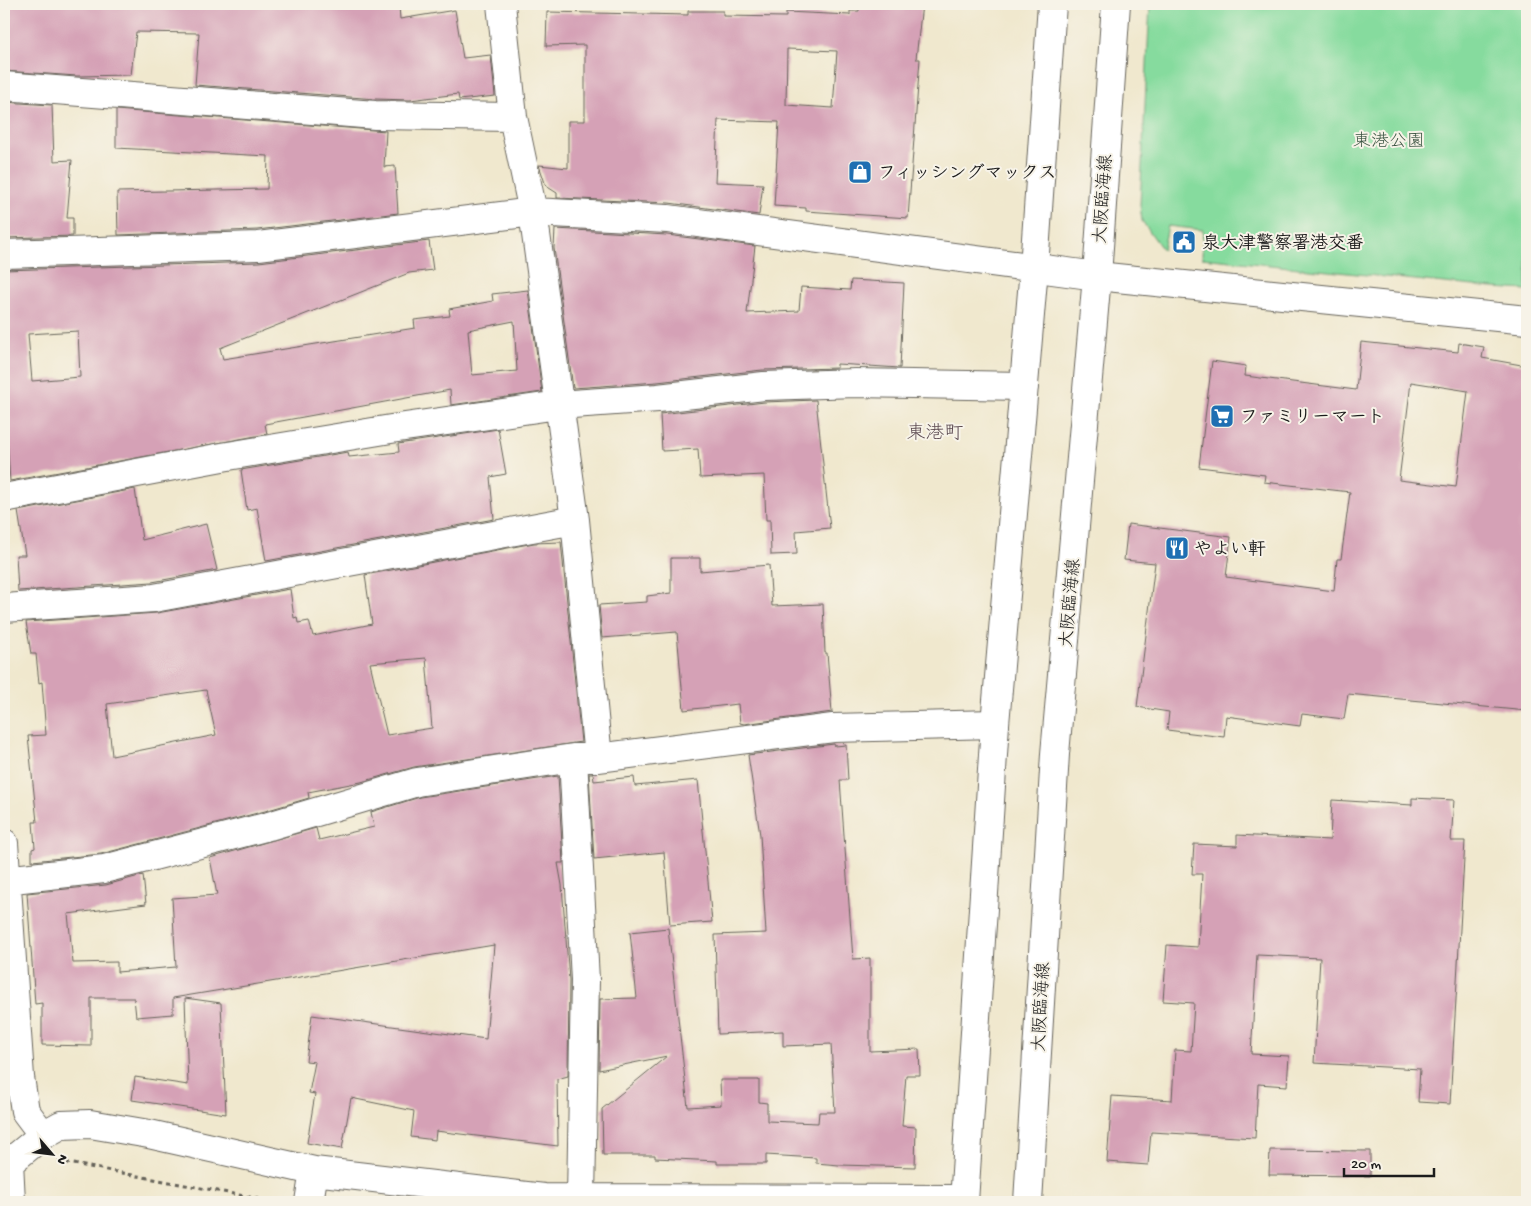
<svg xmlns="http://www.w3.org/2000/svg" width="1531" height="1206" font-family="'Gochi Hand','Klee One',sans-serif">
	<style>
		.green { fill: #86db9e; stroke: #517c5d }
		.building { fill: #d5a1b6; fill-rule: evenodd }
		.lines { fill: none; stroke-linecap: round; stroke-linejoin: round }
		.minor-casing { stroke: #66635a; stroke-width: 30 }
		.major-casing { stroke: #66635a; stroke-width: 30 }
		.path { stroke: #66635a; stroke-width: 3; stroke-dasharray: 4 4; stroke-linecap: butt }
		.minor { stroke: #fff; stroke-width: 28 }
		.major { stroke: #fff; stroke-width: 28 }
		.labels { text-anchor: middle; stroke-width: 4; stroke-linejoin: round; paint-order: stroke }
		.park-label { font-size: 18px; fill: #3c5543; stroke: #f7f3e8 }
		.poi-label { font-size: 18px; font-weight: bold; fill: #1c1c1c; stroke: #f7f3e8; text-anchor: start }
		.street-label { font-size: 18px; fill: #1c1c1c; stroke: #f7f3e8 }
		.neighbourhood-label { font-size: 19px; fill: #5d4b52; stroke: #f7f3e8 }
	</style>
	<rect width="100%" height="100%" fill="#f7f3e8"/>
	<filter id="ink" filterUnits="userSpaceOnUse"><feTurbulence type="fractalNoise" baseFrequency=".02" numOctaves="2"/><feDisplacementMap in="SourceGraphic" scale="10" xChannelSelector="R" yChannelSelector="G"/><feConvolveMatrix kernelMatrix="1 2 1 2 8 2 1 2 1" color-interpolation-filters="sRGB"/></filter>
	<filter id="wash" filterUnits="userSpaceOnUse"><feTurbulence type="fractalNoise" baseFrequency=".0096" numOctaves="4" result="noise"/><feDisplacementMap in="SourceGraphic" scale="20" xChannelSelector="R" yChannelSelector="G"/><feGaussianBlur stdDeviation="1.12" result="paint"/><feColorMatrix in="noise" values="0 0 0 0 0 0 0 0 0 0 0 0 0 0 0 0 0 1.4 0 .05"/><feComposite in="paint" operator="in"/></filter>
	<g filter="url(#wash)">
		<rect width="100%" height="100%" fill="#f0e8ce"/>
		<!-- green -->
		<path class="green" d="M1150 4H1527V290L1493 288 1202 258 1203 230 1168 226 1163 250 1142 221 1140 205Z"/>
		<g id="blocks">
			<!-- building -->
			<path class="building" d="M4 4H248L289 7V4H330V7L399 6 400 19 455 10 463 58 491 55 495 96 459 100 458 94 410 100 376 99 195 85 199 33 136 32 131 75 77 76 4 71Z
				M859 4H922L916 59H920L908 218 806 211V208L774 206 779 122 718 120 715 182 763 184 759 215 669 203 557 198V193L546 186 539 165 568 168V121H585V45L546 46 547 12 688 15V11H723V16L786 17V12L850 15V11H859ZM787 49 837 51 833 108 786 105Z
				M4 102 52 105 54 161 72 160 67 218H73V236L4 238Z
				M116 110 386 131 384 167 395 166 398 213 257 230 118 235 117 192 267 189 268 156 116 148Z
				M555 229 667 235 755 246 747 313 799 311 801 287 850 290 851 280 904 283 900 368 837 364V368L762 370 657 382 573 388 554 248Z
				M429 241 433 270 409 273 220 348 223 359 415 328 414 320 450 316 449 309 493 301 492 294 528 290 542 392 451 405 450 390 265 424 267 434 10 481 4 395V270L259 262ZM514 321 517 371 472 375 468 330ZM78 331 80 377 32 381 28 334Z
				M1361 342 1458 352 1459 343 1484 347 1482 358 1527 366V711L1348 694 1344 719 1302 714 1300 726 1226 716 1224 737 1167 730 1169 712 1137 707 1155 563 1124 560 1128 524 1231 537 1226 577 1334 591 1337 559H1341L1350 492 1264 482 1265 475 1199 467 1212 361 1246 366 1245 376 1356 390ZM1411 382 1468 391 1456 487 1399 480Z
				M816 400 830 528 796 531 797 554 771 555 770 520H766L764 475 700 478 698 449 662 451 660 414 765 402Z
				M498 429 506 474 490 477 494 519 266 561 257 508 247 510 241 470 348 452 349 457 399 452 398 444Z
				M135 489 142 540 206 524 217 570 152 582 18 591 16 555H25L18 511Z
				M561 542 581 742 414 767 361 782 308 792 309 798 265 811 101 854 32 861V849L35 848 33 822H37L28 736 46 735 42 682 39 683 36 654H31L26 622 157 613 290 589 294 618 297 617 298 623 309 621 313 636 372 624 365 575 534 543ZM426 658 432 728 387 735 370 663ZM206 690 216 735 112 756 107 704Z
				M671 558H700V571L769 565 772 606 823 604 825 653H827L832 712 744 724 740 723 738 704 684 710 677 632 602 638 599 605 647 602V596L671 593Z
				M834 744 835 746 846 745 848 780H840L853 959 870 958V1051L919 1049 920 1075H906L902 1126 916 1127 915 1167 839 1165 816 1163V1158L766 1155V1164H717V1161L655 1158V1155H603L602 1109 667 1056 599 1070 600 999 637 998 630 932 668 928 688 1107 721 1105 720 1080H759V1102L767 1103V1121L818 1123 819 1112H835L831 1044 783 1046V1031L718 1034 715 935 766 933 760 835 748 755Z
				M589 774H593L594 781 634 777 635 786 698 780 712 922 670 925 664 852 594 859Z
				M558 776 563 863H558L562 885 569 980 568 1076 557 1079 558 1146 436 1131 435 1140 411 1137 414 1111 351 1098 342 1149 307 1143 315 1094 309 1093 315 1062 306 1061 312 1015 486 1039 494 945 173 998V1014L136 1017 134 998H91V1046L42 1045V1003L35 1004 27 893 106 885 143 875 146 904 68 914 73 963 117 962V972L176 967 172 898 217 895 210 858 316 828 319 840 374 827 371 812 420 797Z
				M1412 798 1454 800 1451 841H1465L1450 1104 1418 1102 1420 1069 1314 1063 1320 958 1257 955 1251 1054 1289 1056 1287 1086 1258 1084 1255 1138 1151 1132 1148 1165 1107 1162 1112 1096 1172 1100 1175 1050 1191 1051 1194 1003 1163 1001 1167 945 1198 947 1202 874H1192L1194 844 1237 846V835L1330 840 1332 800 1412 805Z
				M185 998 221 1003 226 1114 132 1100 135 1077 188 1085Z
				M1270 1150 1370 1151V1176L1269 1175Z"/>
		</g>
	</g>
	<g filter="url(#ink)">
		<use href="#blocks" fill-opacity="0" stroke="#66635a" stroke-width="1"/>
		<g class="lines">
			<!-- minor casing -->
			<g class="minor-casing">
				<path id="minor" d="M501 4 513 117 533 212 575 520 598 758
					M4 86 375 115 513 117
					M4 254 258 246 533 212 668 219 1097 276 1527 320
					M4 498 222 457 391 429 558 405 658 398 764 386 856 383 1024 386
					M4 608 154 598 575 520
					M573 758 585 980 581 1198
					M4 843 20 1077 25 1111 43 1135
					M4 880 104 869 269 826 417 782 573 758H598L833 728 995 724
					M9 1161 11 1202
					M4 1167 43 1135 61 1125 90 1124 149 1134 314 1171 544 1198 964 1199
					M309 1202 314 1171"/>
			</g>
			<!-- major casing -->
			<g class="major-casing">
				<path id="major" d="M964 1202 995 724 1034 268 1052 4
					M1028 1202 1055 754 1097 276 1116 4"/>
			</g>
			<!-- path -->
			<path class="path" d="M58 1161 276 1202"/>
			<!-- minor -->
			<use href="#minor" class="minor"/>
			<!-- major -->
			<use href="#major" class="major"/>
		</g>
	</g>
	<!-- icons -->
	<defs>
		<g id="shop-square" transform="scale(1.25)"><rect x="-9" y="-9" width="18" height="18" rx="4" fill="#1f6fb2" stroke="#f7f3e8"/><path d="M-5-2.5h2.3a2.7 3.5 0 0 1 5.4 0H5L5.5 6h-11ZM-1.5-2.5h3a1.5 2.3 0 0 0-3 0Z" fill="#fff"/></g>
		<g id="civic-square" transform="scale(1.25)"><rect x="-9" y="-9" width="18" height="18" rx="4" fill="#1f6fb2" stroke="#f7f3e8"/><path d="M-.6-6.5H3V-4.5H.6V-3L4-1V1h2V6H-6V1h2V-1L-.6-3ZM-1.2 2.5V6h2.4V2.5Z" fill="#fff"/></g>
		<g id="supermarket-square" transform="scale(1.25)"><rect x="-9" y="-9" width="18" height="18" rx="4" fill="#1f6fb2" stroke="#f7f3e8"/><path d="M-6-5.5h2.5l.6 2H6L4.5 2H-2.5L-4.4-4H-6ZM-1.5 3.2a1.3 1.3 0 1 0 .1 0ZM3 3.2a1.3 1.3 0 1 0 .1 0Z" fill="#fff"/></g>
		<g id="restaurant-square" transform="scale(1.25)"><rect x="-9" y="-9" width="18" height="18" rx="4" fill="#1f6fb2" stroke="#f7f3e8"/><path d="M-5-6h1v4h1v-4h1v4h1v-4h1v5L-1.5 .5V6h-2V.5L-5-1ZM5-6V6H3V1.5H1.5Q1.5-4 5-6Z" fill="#fff"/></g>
	</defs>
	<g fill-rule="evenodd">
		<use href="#shop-square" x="860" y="172"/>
		<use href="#civic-square" x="1184" y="242"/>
		<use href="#supermarket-square" x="1222" y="416"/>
		<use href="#restaurant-square" x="1177" y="548"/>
	</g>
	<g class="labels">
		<!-- park labels -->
		<g class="park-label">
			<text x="1389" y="146">東港公園</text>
		</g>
		<!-- poi labels -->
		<g class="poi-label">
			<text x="878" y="178">フィッシングマックス</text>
			<text x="1202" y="248">泉大津警察署港交番</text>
			<text x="1240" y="422">ファミリーマート</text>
			<text x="1194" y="554">やよい軒</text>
		</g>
		<!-- street labels -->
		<g class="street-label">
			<text transform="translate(1102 199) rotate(-86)" y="6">大阪臨海線</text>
			<text transform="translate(1069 603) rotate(-85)" y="6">大阪臨海線</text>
			<text transform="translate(1040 1007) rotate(-87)" y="6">大阪臨海線</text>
		</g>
		<!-- neighbourhood labels -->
		<g class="neighbourhood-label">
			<text x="935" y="438">東港町</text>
		</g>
	</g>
	<!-- margin -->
	<rect width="1531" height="1206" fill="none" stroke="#f7f3e8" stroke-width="20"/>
	<!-- north arrow -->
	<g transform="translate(52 1154) rotate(118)" stroke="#f7f3e8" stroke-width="4" paint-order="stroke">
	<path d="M0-4L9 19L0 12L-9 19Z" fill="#1c1c1c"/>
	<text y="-8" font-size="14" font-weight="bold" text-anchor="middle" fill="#1c1c1c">N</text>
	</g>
	<!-- scale -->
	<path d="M1344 1168v8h90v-8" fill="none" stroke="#1c1c1c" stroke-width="2.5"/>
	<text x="1351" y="1168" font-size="15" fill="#1c1c1c" stroke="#f7f3e8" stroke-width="4" paint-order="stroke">20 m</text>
</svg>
